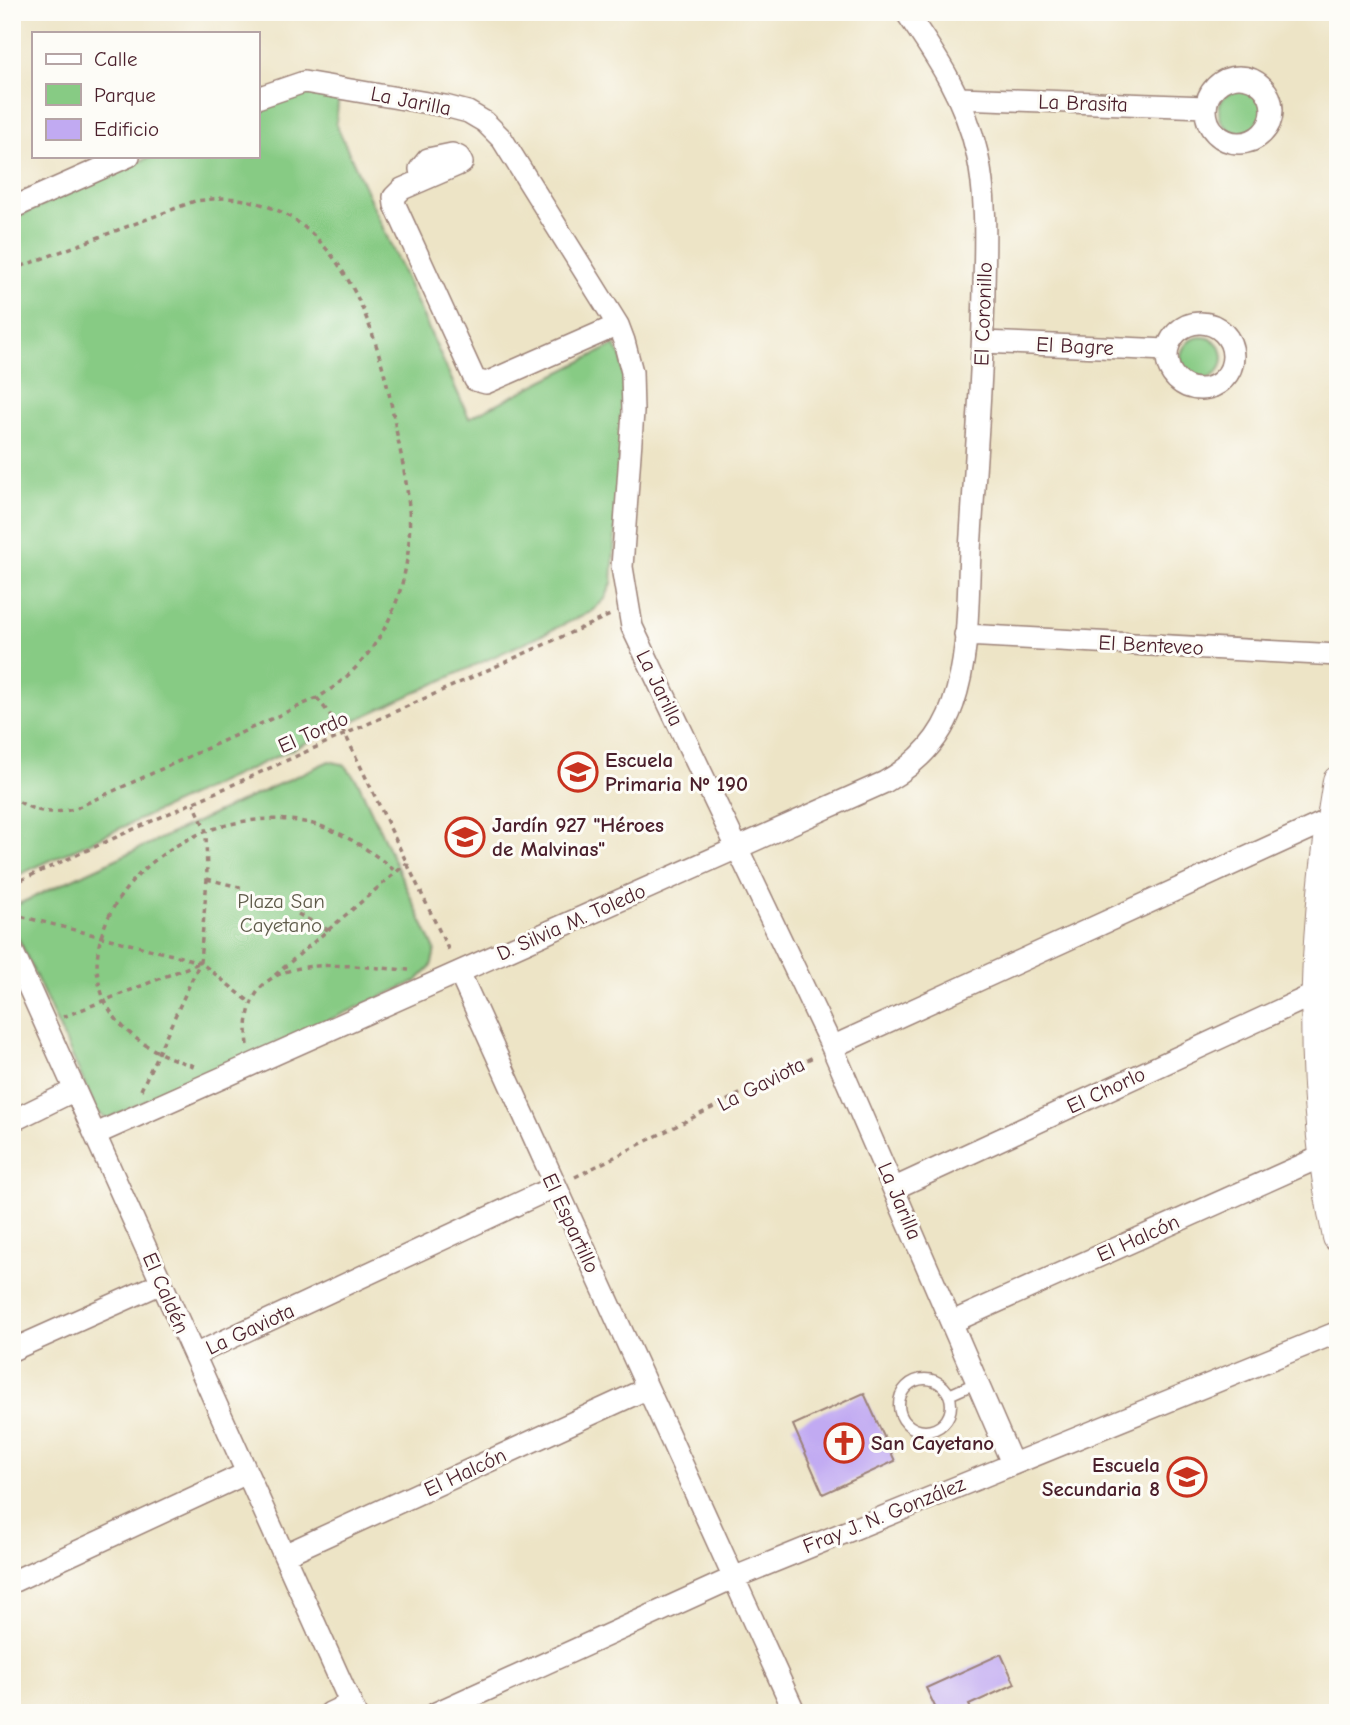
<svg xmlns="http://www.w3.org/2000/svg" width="1350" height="1725" font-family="'Comic Neue',sans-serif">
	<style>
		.green { fill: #87cb84; stroke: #687558; stroke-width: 2 }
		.building { fill: #c1aaf2 }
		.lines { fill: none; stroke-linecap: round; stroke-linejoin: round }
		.service-casing { stroke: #9c8278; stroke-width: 13 }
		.minor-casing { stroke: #9c8278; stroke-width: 24 }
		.secondary-casing { stroke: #9c8278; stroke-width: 32 }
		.path { stroke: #9c8278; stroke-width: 3.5; stroke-dasharray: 5 5; stroke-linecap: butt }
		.service { stroke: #fff; stroke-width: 10 }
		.minor { stroke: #fff; stroke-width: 21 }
		.secondary { stroke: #fff; stroke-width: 30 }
		.labels { text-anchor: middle; stroke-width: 6; stroke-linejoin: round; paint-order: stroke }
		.street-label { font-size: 21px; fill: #4a1f2b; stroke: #fdfcf7 }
		.poi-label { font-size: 21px; font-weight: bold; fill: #4a1f2b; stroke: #fdfcf7; text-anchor: start }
		.park-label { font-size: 21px; fill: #5f5b4a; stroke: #fdfcf7 }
	</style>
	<rect width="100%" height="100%" fill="#fdfcf7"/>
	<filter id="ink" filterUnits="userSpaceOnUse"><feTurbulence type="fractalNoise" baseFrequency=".0143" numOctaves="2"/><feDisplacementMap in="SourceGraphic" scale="14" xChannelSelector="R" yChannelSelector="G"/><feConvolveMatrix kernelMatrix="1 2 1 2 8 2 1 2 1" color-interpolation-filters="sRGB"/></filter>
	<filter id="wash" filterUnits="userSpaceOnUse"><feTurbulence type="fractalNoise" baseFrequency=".00686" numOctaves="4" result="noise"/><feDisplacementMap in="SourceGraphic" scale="28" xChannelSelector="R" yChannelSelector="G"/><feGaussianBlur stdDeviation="1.57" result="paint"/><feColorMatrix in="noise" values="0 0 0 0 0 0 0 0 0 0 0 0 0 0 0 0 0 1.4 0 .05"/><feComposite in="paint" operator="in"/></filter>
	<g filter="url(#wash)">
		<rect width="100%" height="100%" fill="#ede4c6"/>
		<!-- green -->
		<path class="green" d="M1219 111a22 22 0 1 1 44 0a22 22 0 1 1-44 0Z
			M325 91 339 94 336 124 469 418 614 345 622 357 624 394 612 583 605 599 591 612 12 878V219L152 156H257V108L287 95Z
			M1181 358a21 21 0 1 1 42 0a21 21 0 1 1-42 0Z
			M329 761 345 765 358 782 435 950 431 967 417 981 106 1119 97 1111 12 924V907Z"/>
		<g id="blocks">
			<!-- building -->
			<path class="building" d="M864 1393 895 1461 823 1494 793 1425Z
				M1001 1654 1015 1684 969 1705 973 1713H938L926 1688Z"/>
		</g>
	</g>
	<g filter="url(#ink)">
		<use href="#blocks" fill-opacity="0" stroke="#9c8278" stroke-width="2"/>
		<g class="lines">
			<!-- service casing -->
			<g class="service-casing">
				<path id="service" d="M899 1405a26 26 0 1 1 52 0a26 26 0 1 1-52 0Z
					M949 1395 978 1382"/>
			</g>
			<!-- minor casing -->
			<g class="minor-casing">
				<path id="minor" d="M1206 110a33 33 0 1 1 66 0a33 33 0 1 1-66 0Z
					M257 98 304 82 445 106 468 112 485 122 502 139 618 325 624 341 632 372 633 412 622 567 632 627 832 1047 1012 1463
					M960 98 1206 107
					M422 180 420 169 428 159 452 154 459 157 462 163 402 189 394 197 395 205 475 380 486 383 618 325
					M12 208 129 156
					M1167 356a33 33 0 1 1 66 0a33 33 0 1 1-66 0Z
					M983 342 1167 350
					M965 635 1338 655
					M12 950 355 1713
					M459 972 795 1713
					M832 1047 1331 819
					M12 1121 75 1090
					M96 1134 885 782C917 764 941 739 953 704 971 652 967 589 971 535 976 452 983 369 984 286 985 241 987 197 977 153 965 99 937 57 906 12
					M895 1188 1317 993
					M952 1322 1325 1155
					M12 1350 162 1283
					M194 1355 554 1187
					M284 1555 646 1389
					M12 1582 247 1473
					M330 1713 351 1703
					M436 1713 733 1578 1338 1332"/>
			</g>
			<!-- secondary casing -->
			<g class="secondary-casing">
				<path id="secondary" d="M1338 781C1313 929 1306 1090 1338 1237"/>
			</g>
			<!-- path -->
			<path class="path" d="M12 270 195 201C205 200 217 198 227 198 340 204 379 332 395 424 400 451 407 480 409 508 414 585 384 659 317 698L74 809C49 815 33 812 12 797
				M317 698 345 734 450 953
				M207 879 243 888
				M12 884 610 615
				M12 914 200 962 251 1003
				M298 914 328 930
				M275 975 407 863
				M63 1017 199 963
				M248 1045C236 943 344 967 409 970
				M194 1066C0 1009 130 798 298 821 335 826 368 848 396 872
				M141 1090 200 962 207 879 206 831 194 803
				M575 1177 815 1056"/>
			<!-- service -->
			<use href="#service" class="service"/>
			<!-- minor -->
			<use href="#minor" class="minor"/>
			<!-- secondary -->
			<use href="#secondary" class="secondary"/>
		</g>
	</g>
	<!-- icons -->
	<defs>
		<g id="school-ring" transform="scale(2.0125)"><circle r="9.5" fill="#fdfcf7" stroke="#c8321e" stroke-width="1.5"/><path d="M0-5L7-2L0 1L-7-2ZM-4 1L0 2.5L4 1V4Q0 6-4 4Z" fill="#c8321e"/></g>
		<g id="church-ring" transform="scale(2.0125)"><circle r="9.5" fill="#fdfcf7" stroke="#c8321e" stroke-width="1.5"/><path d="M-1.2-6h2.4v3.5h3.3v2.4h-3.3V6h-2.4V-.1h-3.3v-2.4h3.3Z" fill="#c8321e"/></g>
	</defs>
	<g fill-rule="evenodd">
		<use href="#school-ring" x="578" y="772"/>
		<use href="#school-ring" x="465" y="837"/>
		<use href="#church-ring" x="844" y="1443"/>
		<use href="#school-ring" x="1187" y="1477"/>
	</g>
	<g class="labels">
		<!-- street labels -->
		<g class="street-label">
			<text transform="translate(411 101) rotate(11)" y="7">La Jarilla</text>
			<text transform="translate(1083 103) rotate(2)" y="7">La Brasita</text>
			<text transform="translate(983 314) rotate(-88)" y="7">El Coronillo</text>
			<text transform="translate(1075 346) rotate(3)" y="7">El Bagre</text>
			<text transform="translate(1151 645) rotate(3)" y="7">El Benteveo</text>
			<text transform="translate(660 688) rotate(64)" y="7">La Jarilla</text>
			<text transform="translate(313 732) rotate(-24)" y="7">El Tordo</text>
			<text transform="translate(571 922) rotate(-24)" y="7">D. Silvia M. Toledo</text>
			<text transform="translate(761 1084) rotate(-27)" y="7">La Gaviota</text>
			<text transform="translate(1106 1090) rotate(-25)" y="7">El Chorlo</text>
			<text transform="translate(900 1201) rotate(67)" y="7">La Jarilla</text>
			<text transform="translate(571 1223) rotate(65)" y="7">El Espartillo</text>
			<text transform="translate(1138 1238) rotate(-24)" y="7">El Halcón</text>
			<text transform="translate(166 1293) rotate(66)" y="7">El Caldén</text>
			<text transform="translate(250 1329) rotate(-25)" y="7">La Gaviota</text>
			<text transform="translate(465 1472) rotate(-25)" y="7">El Halcón</text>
			<text transform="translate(884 1515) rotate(-22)" y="7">Fray J. N. González</text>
		</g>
		<!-- poi labels -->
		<g class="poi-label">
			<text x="605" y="767">Escuela<tspan x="605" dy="24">Primaria Nº 190</tspan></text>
			<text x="492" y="832">Jardín 927 "Héroes<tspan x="492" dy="24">de Malvinas"</tspan></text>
			<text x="871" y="1450">San Cayetano</text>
			<text x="1160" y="1472" text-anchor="end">Escuela<tspan x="1160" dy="24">Secundaria 8</tspan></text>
		</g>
		<!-- park labels -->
		<g class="park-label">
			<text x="281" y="908">Plaza San<tspan x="281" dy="24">Cayetano</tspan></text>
		</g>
	</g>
	<!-- margin -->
	<rect width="1350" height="1725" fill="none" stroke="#fdfcf7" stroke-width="42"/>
	<!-- legend -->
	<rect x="32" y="32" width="228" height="126" fill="#fdfcf7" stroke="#b5a4a5" stroke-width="2"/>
	<rect x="46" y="54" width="35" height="10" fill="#ffffff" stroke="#b5a4a5" stroke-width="2"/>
	<text x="94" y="66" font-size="21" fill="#4a1f2b">Calle</text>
	<rect x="46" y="84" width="35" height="21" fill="#87cb84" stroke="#b5a4a5" stroke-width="2"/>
	<text x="94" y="102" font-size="21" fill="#4a1f2b">Parque</text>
	<rect x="46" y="119" width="35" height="21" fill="#c1aaf2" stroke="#b5a4a5" stroke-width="2"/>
	<text x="94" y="136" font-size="21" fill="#4a1f2b">Edificio</text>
</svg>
